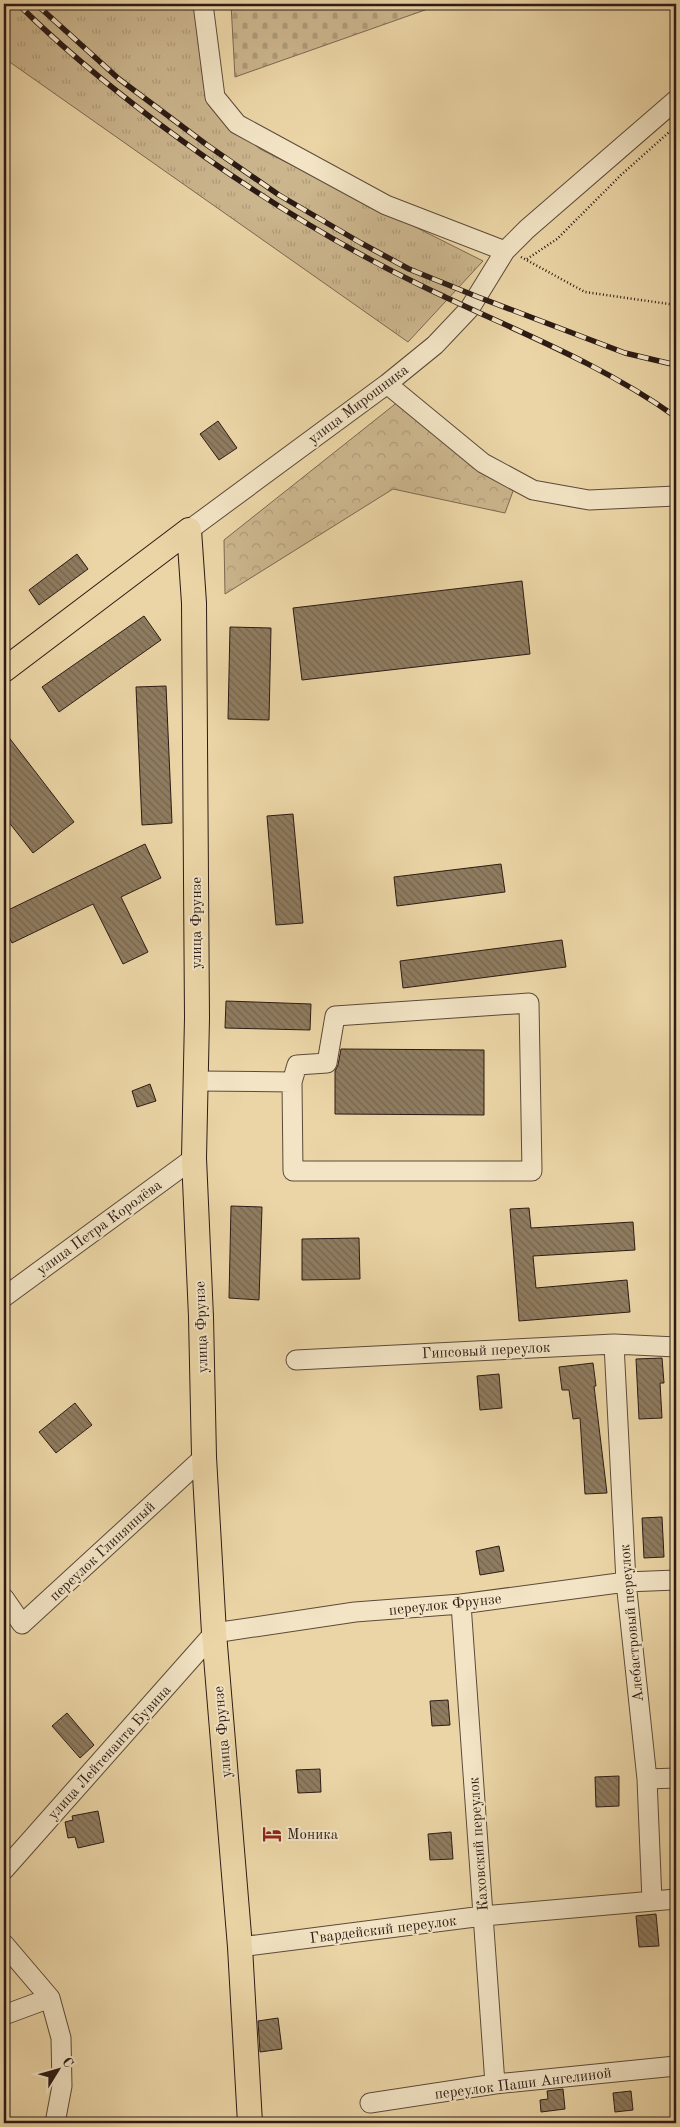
<svg xmlns="http://www.w3.org/2000/svg" width="680" height="2127" font-family="'Old Standard TT',serif">
	<style>
		.grass { fill: url(#grass-tufts); stroke: #7c6851 }
		.forest { fill: url(#forest-crowns); stroke: #7c6851 }
		.cemetery { fill: url(#cemetery-stones); stroke: #7c6851 }
		.building { fill: url(#building-back-hatch); stroke: #2c1b15 }
		.lines { fill: none; stroke-linecap: round; stroke-linejoin: round }
		.minor-casing { stroke: #5c4a39; stroke-width: 21 }
		.major-casing { stroke: #2c1b15; stroke-width: 26 }
		.path { stroke: #2c1b15; stroke-width: 2.5; stroke-dasharray: 1 2.5; stroke-linecap: butt }
		.minor { stroke: #f2e4c5; stroke-width: 19 }
		.major { stroke: #ebd5a6; stroke-width: 24 }
		.rail-casing { stroke: #2c1b15; stroke-width: 5.5 }
		.rail { stroke: #f2e4c5; stroke-width: 4; stroke-dasharray: 11; stroke-linecap: butt }
		.labels { text-anchor: middle; stroke-width: 4; stroke-linejoin: round; paint-order: stroke }
		.street-label { font-size: 15px; fill: #2c1b15; stroke: #f2e4c5 }
		.poi-label { font-size: 15px; fill: #2c1b15; stroke: #f2e4c5; text-anchor: start }
	</style>
	<defs>
		<pattern id="grass-tufts" width="24" height="20" patternUnits="userSpaceOnUse" patternTransform="scale(1.25)"><rect width="24" height="20" fill="#cbb58d"/><path d="M3 7l-1-3M5 7V3M7 7l1-3M15 17l-1-3M17 17v-4M19 17l1-3" fill="none" stroke="#ae9b79"/></pattern>
		<pattern id="forest-crowns" width="20" height="18" patternUnits="userSpaceOnUse" patternTransform="scale(1.25)"><rect width="20" height="18" fill="#cbb58d"/><path d="M2 6a3 3 0 1 1 6 0M12 15a3 3 0 1 1 6 0" fill="none" stroke="#ae9b79"/></pattern>
		<pattern id="cemetery-stones" width="16" height="16" patternUnits="userSpaceOnUse" patternTransform="scale(1.25)"><rect width="16" height="16" fill="#cbb58d"/><path d="M2 7V4a2 2 0 0 1 4 0v3zM10 15v-3a2 2 0 0 1 4 0v3z" fill="#ae9b79"/></pattern>
		<pattern id="building-back-hatch" width="6" height="6" patternUnits="userSpaceOnUse" patternTransform="scale(1.25)"><rect width="6" height="6" fill="#8f7c60"/><path d="M-1 5l2 2M0 0l6 6M5-1l2 2" fill="none" stroke="#75654e"/></pattern>
	</defs>
	<rect width="100%" height="100%" fill="#ebd5a6"/>
	<filter id="stains"><feTurbulence type="fractalNoise" baseFrequency=".004" numOctaves="4"/><feColorMatrix values="0 0 0 0 .2 0 0 0 0 .09 0 0 0 0 .02 0 0 0 .5 -.17"/></filter>
	<radialGradient id="worn" r=".72"><stop offset=".6" stop-color="#630" stop-opacity="0"/><stop offset="1" stop-color="#630" stop-opacity=".3"/></radialGradient>
	<!-- grass -->
	<path class="grass" d="M4 4H195L206 101 260 149 483 261 408 342 4 58Z"/>
	<!-- forest -->
	<path class="forest" d="M404 397 516 483 505 513 393 489 225 594 224 540Z"/>
	<!-- cemetery -->
	<path class="cemetery" d="M231 4H442L235 77Z"/>
	<!-- building -->
	<path class="building" d="M218 421 237 448 219 460 200 434Z
		M77 554 88 569 39 605 29 590Z
		M522 581 530 654 302 680 293 608Z
		M144 616 161 640 59 712 42 687Z
		M230 627 271 628 269 720 228 719Z
		M166 686 172 823 142 825 136 687Z
		M4 731 74 822 33 853 4 816Z
		M293 814 303 923 276 925 267 816Z
		M145 844 161 878 121 897 148 952 123 964 93 904 12 943 4 927V912Z
		M501 864 505 892 397 906 394 877Z
		M562 940 566 967 403 988 400 961Z
		M226 1001 311 1004 310 1030 225 1028Z
		M341 1049 484 1050V1115L335 1114V1071L338 1065Z
		M150 1084 156 1101 137 1107 132 1091Z
		M231 1206 262 1207 259 1300 229 1298Z
		M529 1208 531 1228 633 1222 635 1250 533 1256 536 1288 627 1280 630 1312 519 1321 510 1209Z
		M359 1238 360 1279 302 1280V1239Z
		M662 1358 664 1383H660L662 1418 639 1419 636 1359Z
		M593 1363 596 1386H594L607 1493 585 1494 580 1418 573 1419 569 1390H562L559 1367Z
		M499 1374 502 1408 480 1410 477 1376Z
		M75 1403 92 1425 56 1453 39 1432Z
		M662 1517 664 1557 644 1558 642 1518Z
		M499 1546 504 1571 480 1575 476 1551Z
		M448 1700 450 1725 432 1726 430 1701Z
		M67 1713 94 1745 80 1758 52 1726Z
		M320 1769 321 1792 298 1793 296 1770Z
		M619 1776V1806L596 1807 595 1777Z
		M98 1811 104 1842 78 1848 75 1837 68 1838 65 1822 73 1820 72 1816Z
		M451 1832 453 1859 430 1860 428 1834Z
		M656 1914 659 1946 639 1947 636 1916Z
		M278 2018 282 2049 260 2052 258 2021Z
		M563 2089 565 2109 541 2112 540 2100 548 2099 547 2091Z
		M631 2091 633 2110 615 2112 613 2093Z"/>
	<g class="lines">
		<!-- minor casing -->
		<g class="minor-casing">
			<path id="minor" d="M203 4 215 97 237 124 386 205 505 251
				M387 384 483 463 533 490 589 500 676 496
				M189 530 387 384 435 345 470 308 505 251 527 229 676 100
				M197 1081 292 1082 293 1171H532L529 1003 335 1016 327 1063 297 1065 292 1082
				M4 1297 194 1158
				M614 1344 626 1582 647 1779 652 1901
				M296 1360 614 1344 676 1347
				M4 1598 22 1624 204 1457
				M461 1604 495 2084
				M647 1779 676 1778
				M4 1870 214 1633 355 1612 461 1604 626 1582 676 1580
				M4 1944 50 1998
				M240 1947 483 1916 676 1899
				M4 2015 50 1998 61 2038 62 2086 55 2123
				M370 2103 495 2084 676 2066"/>
		</g>
		<!-- major casing -->
		<g class="major-casing">
			<path id="major" d="M189 530 194 603 197 1018 194 1158 201 1317 204 1457 214 1633 240 1947 250 2123
				M4 670 189 530"/>
		</g>
		<!-- path -->
		<path class="path" d="M521 257 585 292 676 305
			M527 259 557 239 621 175 676 126"/>
		<!-- minor -->
		<use href="#minor" class="minor"/>
		<!-- major -->
		<use href="#major" class="major"/>
		<!-- rail casing -->
		<g class="rail-casing">
			<path id="rail" d="M18 4C61 47 109 86 158 123 241 185 329 241 422 286 508 328 598 361 676 417
				M36 4 119 79 207 145 279 195 361 243 409 269 478 297 625 353 676 365"/>
		</g>
		<!-- rail -->
		<use href="#rail" class="rail"/>
	</g>
	<!-- icons -->
	<defs>
		<g id="hotel-bare" transform="scale(1.5)"><path d="M-6-4.5h1.5V1H6V5H4.5V3h-9V5H-6ZM-4 0a1.8 1.8 0 1 1 3.6 0ZM.5 0V-2.5h3Q6-2.5 6 0Z" fill="#8f2418" stroke="#f2e4c5" stroke-width="2.5" paint-order="stroke"/></g>
	</defs>
	<g fill-rule="evenodd">
		<use href="#hotel-bare" x="272" y="1834"/>
	</g>
	<g class="labels">
		<!-- street labels -->
		<g class="street-label">
			<text transform="translate(358 404) rotate(-37)" y="5">улица Мирошника</text>
			<text transform="translate(196 923) rotate(-90)" y="5">улица Фрунзе</text>
			<text transform="translate(99 1227) rotate(-36)" y="5">улица Петра Королёва</text>
			<text transform="translate(201 1327) rotate(-92)" y="5">улица Фрунзе</text>
			<text transform="translate(486 1350) rotate(-3)" y="5">Гипсовый переулок</text>
			<text transform="translate(102 1551) rotate(-43)" y="5">переулок Глинянный</text>
			<text transform="translate(445 1604) rotate(-6)" y="5">переулок Фрунзе</text>
			<text transform="translate(631 1623) rotate(-95)" y="5">Алебастровый переулок</text>
			<text transform="translate(222 1732) rotate(-95)" y="5">улица Фрунзе</text>
			<text transform="translate(109 1752) rotate(-48)" y="5">улица Лейтенанта Бувина</text>
			<text transform="translate(478 1844) rotate(-94)" y="5">Каховский переулок</text>
			<text transform="translate(383 1929) rotate(-7)" y="5">Гвардейский переулок</text>
			<text transform="translate(523 2083) rotate(-7)" y="5">переулок Паши Ангелиной</text>
		</g>
		<!-- poi labels -->
		<g class="poi-label">
			<text x="287" y="1839">Моника</text>
		</g>
	</g>
	<!-- margin -->
	<rect width="680" height="2127" fill="none" stroke="#ebd5a6" stroke-width="20"/>
	<rect x="5" y="5" width="670" height="2117" fill="none" stroke="#2c1b15" stroke-width="2.5"/>
	<rect x="10" y="10" width="660" height="2107" fill="none" stroke="#2c1b15"/>
	<!-- north arrow -->
	<g transform="translate(58 2070) rotate(53)" stroke="#f2e4c5" stroke-width="4" paint-order="stroke">
	<path d="M0-4L9 19L0 12L-9 19Z" fill="#2c1b15"/>
	<text y="-8" font-size="14" font-weight="bold" text-anchor="middle" fill="#2c1b15">С</text>
	</g>
	<rect width="100%" height="100%" filter="url(#stains)"/>
	<rect width="100%" height="100%" fill="url(#worn)"/>
</svg>
